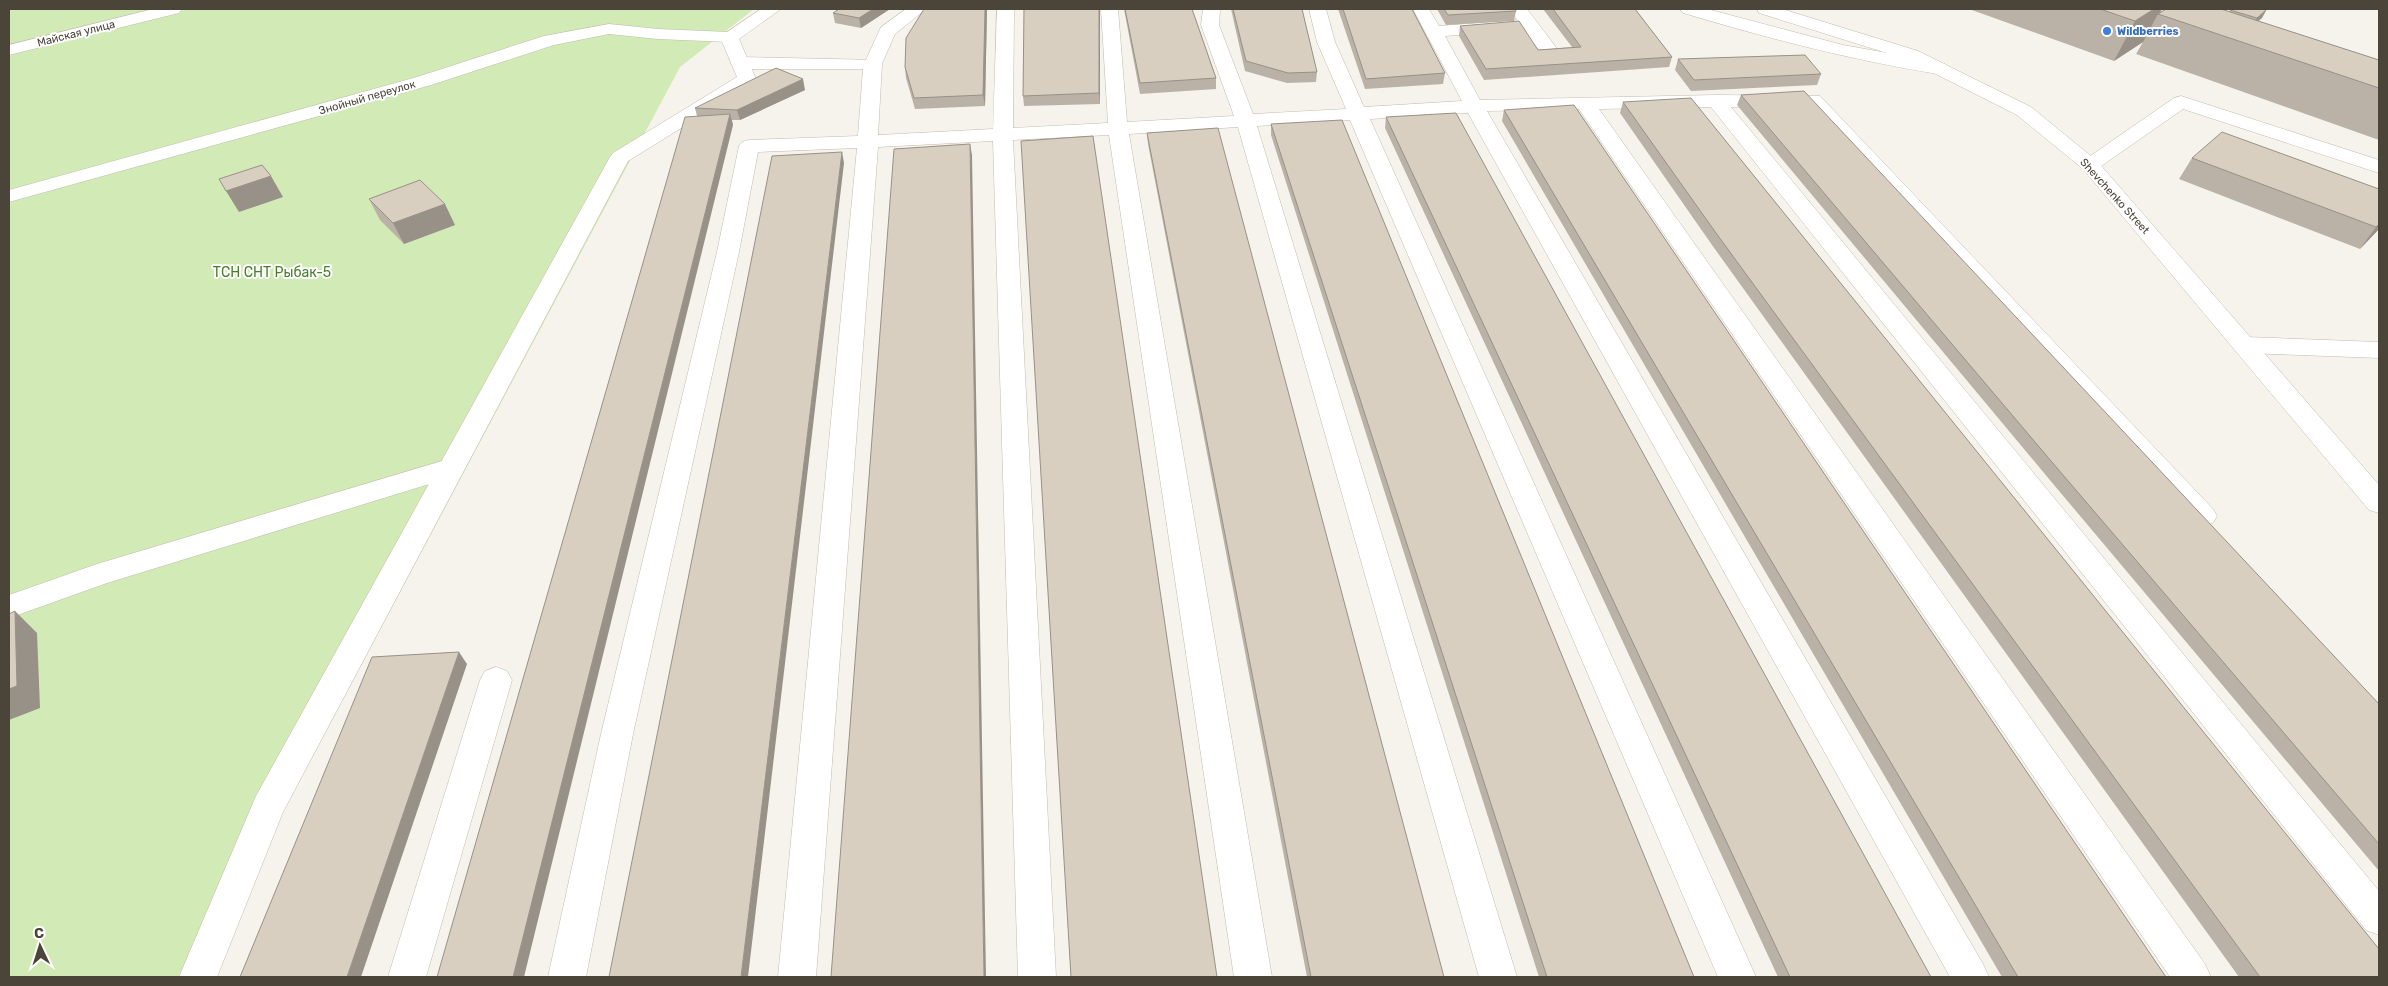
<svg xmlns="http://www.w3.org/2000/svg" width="2388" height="986" font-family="Rubik,sans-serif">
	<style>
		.green { fill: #d2eab5 }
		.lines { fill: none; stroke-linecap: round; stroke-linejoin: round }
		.service-casing { stroke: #c2bbae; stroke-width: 1 }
		.minor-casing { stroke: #c2bbae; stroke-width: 1 }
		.tertiary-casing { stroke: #c2bbae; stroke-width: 1 }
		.service { fill: #fff; fill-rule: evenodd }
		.minor { fill: #fff; fill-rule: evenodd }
		.tertiary { fill: #fff; fill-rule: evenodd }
		.wall { fill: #bab2a6 }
		.shaded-wall { fill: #979187 }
		.building { fill: #d8cfc1; stroke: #979187 }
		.shop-dot { fill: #3f7fe0; stroke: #fff; stroke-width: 2 }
		.labels { text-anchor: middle; stroke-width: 4; stroke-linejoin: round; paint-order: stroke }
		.far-shop-label { font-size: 11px; font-weight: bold; fill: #366cbe; stroke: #fff; text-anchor: start }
		.far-street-label { font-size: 11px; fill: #4b4439; stroke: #fff }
		.park-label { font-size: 14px; fill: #4a7f2a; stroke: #fff }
	</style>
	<rect width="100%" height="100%" fill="#f6f3ec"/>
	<!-- green -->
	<path class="green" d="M9 9H754L680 67 195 977H9Z"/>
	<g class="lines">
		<!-- service casing -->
		<g class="service-casing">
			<path id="service" d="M153 9H182L179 13 9 55V45Z
				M997 9H1014L1013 128 1108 123 1101 9H1118L1127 122 1234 116 1201 25 1203 9H1220L1219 25 1253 114 1346 109 1317 42 1309 9H1326L1335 42 1364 107 1462 101 1413 9H1429L1439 26 1517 20 1511 9H1527L1558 50 1555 54C1540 58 1533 41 1524 30L1445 36 1480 100 1716 95 1820 96 2213 509 2217 516 2213 523 2203 526 2193 523 1808 106 1731 107 2379 891V935L2366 930 1711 107 1599 109 2205 964 2211 977H2170L1579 109 1487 111 1983 964 1989 977H1950L1468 113 1370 119 1756 977H1718L1350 120 1257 126 1517 977H1479L1238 127 1129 134 1272 977H1234L1109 135 1013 140 1056 977H1018L993 141 878 147 816 977H778L857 148 758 152 739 252 633 734 586 977H548L601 734 717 252 739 146 742 142 749 140 858 136 863 69H740L733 67 731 63 733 59 740 57 880 60 882 64 878 135 993 129Z
				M1680 9H1707L1843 45 1938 62 1945 64 1947 68 1945 72 1938 74C1851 60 1767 38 1683 13Z
				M609 24 658 29 729 32 735 33 738 37 735 41 729 42 658 39 609 34 554 45 431 85 9 202V190L417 77 544 36Z
				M2181 96 2379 160V173L2183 109 2097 169 2090 171 2083 169 2080 165 2083 161 2174 98Z
				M2246 337 2379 342V358L2246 353 2237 350 2234 345 2237 340Z
				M452 458 462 460 465 467 462 474 107 583 9 618V595L97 564Z
				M496 667 507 671 512 680 426 977H388L480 680 485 671Z"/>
		</g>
		<!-- minor casing -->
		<g class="minor-casing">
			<path id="minor" d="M761 9H781L739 39 756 79 754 83 628 161 283 812 217 977H179L256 796 610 157 613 153 737 77 720 37Z
				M906 9H926L895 34 880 68H866L864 64 881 27Z"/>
		</g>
		<!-- tertiary casing -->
		<g class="tertiary-casing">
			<path id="tertiary" d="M1757 9H1782L1918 51 2031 107 2097 161 2379 485V513L2369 510 2083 169 2017 115 1906 59 1759 13Z"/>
		</g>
		<!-- service -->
		<use href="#service" class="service"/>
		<!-- minor -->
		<use href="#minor" class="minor"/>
		<!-- tertiary -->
		<use href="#tertiary" class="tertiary"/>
	</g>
	<!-- wall -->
	<path class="wall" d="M890 9 861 28 835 23 833 13Z
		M924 9H987L985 106 915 109 906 78 905 67Z
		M1024 9H1100V104L1024 106 1023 96Z
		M1124 9H1192L1216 78V89L1140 94Z
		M1231 9H1302L1317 72 1316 82 1287 83 1245 71Z
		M1338 9H1412L1445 73 1443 84 1365 89Z
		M1437 9H1515L1516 11 1514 21 1446 25Z
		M1543 9H1635L1672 57 1669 67 1484 80 1459 36 1460 26 1538 50 1572 47Z
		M1969 9H2162L2160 13 2229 12 2230 10 2262 18 2258 21 2379 60V140L2136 54 2143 42 2114 61Z
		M1678 59 1821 74 1817 85 1691 91 1675 70Z
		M805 90 740 120H732L733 125 697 116 695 108Z
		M1741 95 2379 704V871L2049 479 1737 105Z
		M1623 102 2379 977H2239L1712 245 1620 113Z
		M1504 110 2166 977H2002L1502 121Z
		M1386 117 1931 977H1778L1385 128Z
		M1271 124 1694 977H1539L1271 135Z
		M1147 133 1444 977H1307L1148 144Z
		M2192 158 2379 189V229L2360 249 2179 179Z
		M369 199 455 225 404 244 380 220Z"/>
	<!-- shaded-wall -->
	<path class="shaded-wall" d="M873 9H890L861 28 859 18Z
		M985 9H987L985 106 983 95Z
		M1099 9H1100V104L1099 93Z
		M2154 9H2162L2159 14H2158L2143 42 2114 61 2135 21Z
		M2267 9 2262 18 2250 28 2257 18Z
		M803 79 805 90 740 120 737 110Z
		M730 114 733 125 524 977H513Z
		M970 144 972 155 986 977H984Z
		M842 152 844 163 748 977H741Z
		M271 176 283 197 239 212 226 191Z
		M445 204 455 225 404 244 393 223Z
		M2379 224V229L2360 249 2376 227Z
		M15 611 37 633 40 708 9 720V689Z
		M459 652 467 664 361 977H347Z"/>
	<!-- building -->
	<path class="building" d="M839 9H873L859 18 833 13Z
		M924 9H985L983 95 914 98 905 67 906 38Z
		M1024 9H1099V93L1023 96Z
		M1125 9H1192L1216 78 1140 83Z
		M1233 9H1302L1317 72 1288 73 1246 61Z
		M1343 9H1412L1445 73 1366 79Z
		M1444 9H1515L1516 11 1448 15Z
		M1553 9H1635L1672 57 1486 69 1460 26 1519 21 1538 50 1581 47Z
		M2100 9H2154L2135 21Z
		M2166 9H2221L2379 60V88L2158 14Z
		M2232 9H2267L2257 18 2230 10Z
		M1805 55 1821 74 1694 80 1678 59Z
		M776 68 803 79 737 110 695 108Z
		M1804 91 2379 704V844L2057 468 1741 95Z
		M1691 98 2379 949V977H2260L1716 233 1623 102Z
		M1574 105 2166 977H2018L1504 110Z
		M1456 113 1931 977H1790L1386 117Z
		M730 114 513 977H437L685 117Z
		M1342 120 1694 977H1547L1271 124Z
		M1218 128 1444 977H1311L1147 133Z
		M2222 132 2379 189V224L2376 227 2192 158Z
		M1093 136 1217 977H1071L1021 141Z
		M970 144 984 977H831L894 149Z
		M842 152 741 977H609L772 156Z
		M262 165 271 176 226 191 219 179Z
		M420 180 445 204 393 223 369 199Z
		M15 611 17 686 9 689V614Z
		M459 652 347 977H240L372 657Z"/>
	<!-- markers -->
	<circle class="shop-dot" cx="2107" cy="31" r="5"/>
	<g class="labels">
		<!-- far-shop labels -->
		<g class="far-shop-label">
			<text x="2117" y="35">Wildberries</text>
		</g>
		<!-- far-street labels -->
		<g class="far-street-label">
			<text transform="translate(76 33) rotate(-14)" y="4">Майская улица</text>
			<text transform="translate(367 97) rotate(-16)" y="4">Знойный переулок</text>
			<text transform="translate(2115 196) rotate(48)" y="4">Shevchenko Street</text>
		</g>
		<!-- park labels -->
		<g class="park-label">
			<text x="272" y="277">ТСН СНТ Рыбак-5</text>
		</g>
	</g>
	<!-- border -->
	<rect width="2388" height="986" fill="none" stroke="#4b4439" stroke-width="20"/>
	<!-- north arrow -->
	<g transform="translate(40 946) rotate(356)" stroke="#ffffff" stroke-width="4" paint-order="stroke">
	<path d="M0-4L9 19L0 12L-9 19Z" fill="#4b4439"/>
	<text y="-8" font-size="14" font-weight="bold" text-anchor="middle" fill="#4b4439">С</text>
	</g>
</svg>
